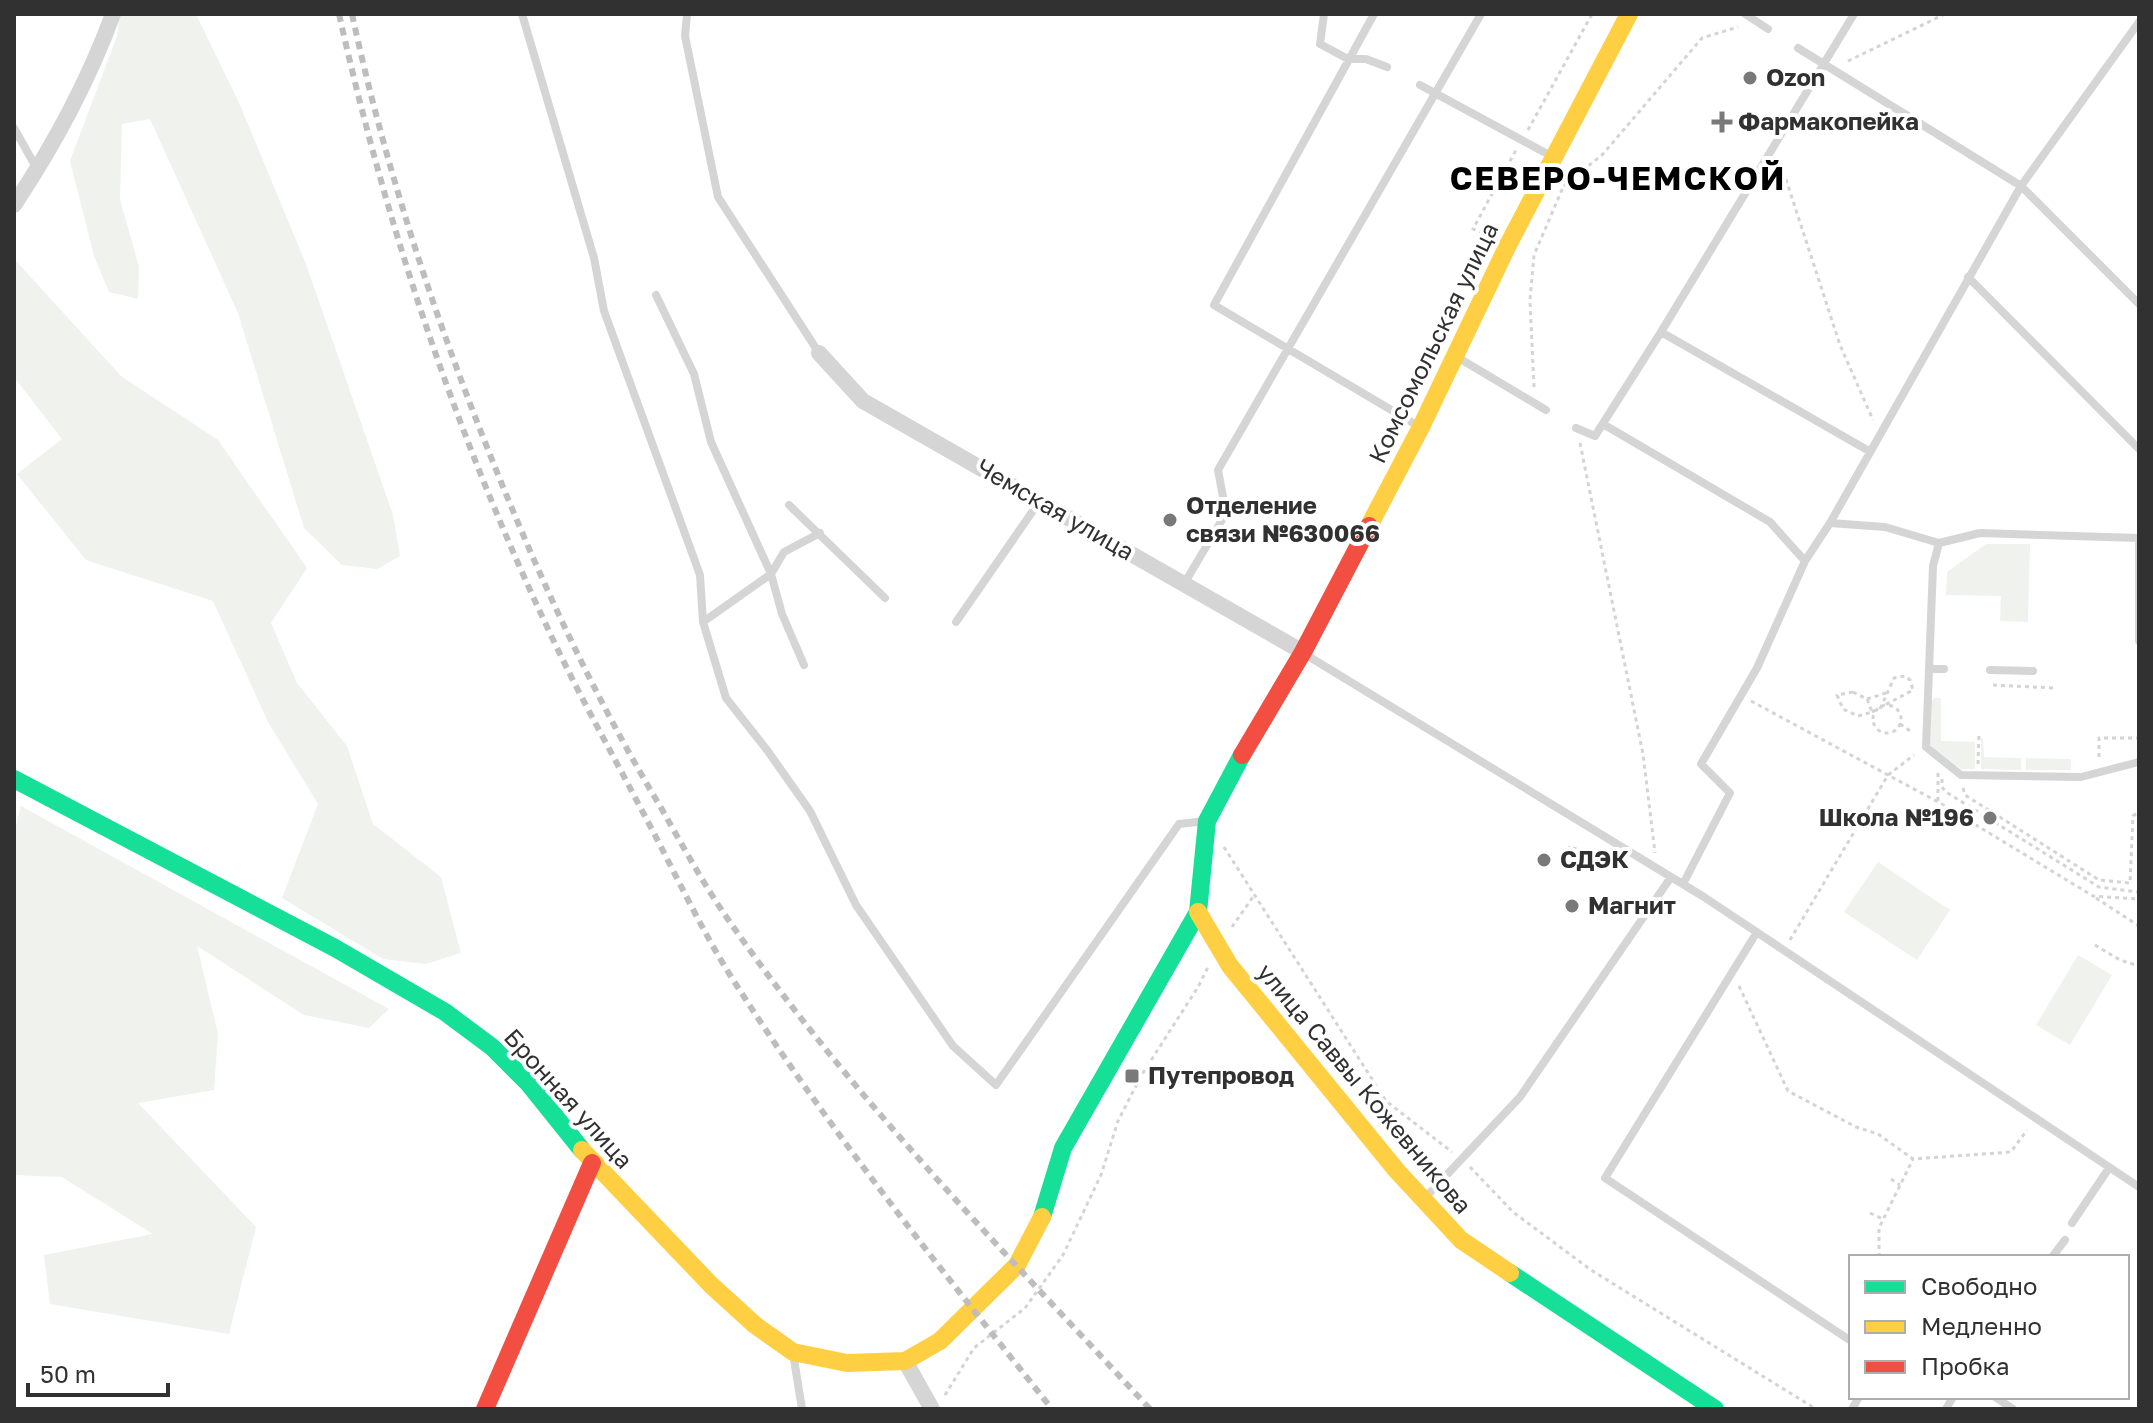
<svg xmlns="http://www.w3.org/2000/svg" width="2153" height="1423" font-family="'Golos Text',sans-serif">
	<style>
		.green { fill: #f0f2ed }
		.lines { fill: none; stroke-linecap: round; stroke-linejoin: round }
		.path { stroke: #d4d4d4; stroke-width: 3; stroke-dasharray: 4 4; stroke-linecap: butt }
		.lane { stroke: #d5d5d5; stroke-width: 8 }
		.street { stroke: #d5d5d5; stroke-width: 16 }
		.fast { stroke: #16e098; stroke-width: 18 }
		.slow { stroke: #ffcf43; stroke-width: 18 }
		.jam { stroke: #f24e42; stroke-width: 18 }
		.rail { stroke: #bdbdbd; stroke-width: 6; stroke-dasharray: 8 6; stroke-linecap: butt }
		.poi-dot { fill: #797979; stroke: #fff; stroke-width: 3 }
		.labels { text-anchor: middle; stroke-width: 8; stroke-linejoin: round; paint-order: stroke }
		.poi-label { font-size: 24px; font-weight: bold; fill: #313131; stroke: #fff; text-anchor: start }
		.street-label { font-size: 24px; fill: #313131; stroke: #fff }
		.district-label { font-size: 32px; font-weight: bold; letter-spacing: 2px; fill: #000; stroke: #fff }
	</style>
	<rect width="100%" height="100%" fill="#fff"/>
	<!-- green -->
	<path class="green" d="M120 14H196L240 105 306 264 393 515 400 556 377 569 342 565 304 528 238 313 150 119 122 124 120 199 139 267 138 299 109 292 94 256 70 161 117 36Z
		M17 262 121 376 218 440 307 568 271 623 297 683 347 746 373 824 441 877 461 953 426 964 383 959 282 898 318 804 268 722 213 601 86 560 17 474 62 439 14 377V265Z
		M1986 544H2030L2028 622 2000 621 2001 596 1946 595 1947 572Z
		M1935 698H1941V741L1975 742V769H1961L1930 745 1931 701Z
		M1981 738H1983L1984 757 2021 758V770L1981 769Z
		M2026 758 2071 759V770H2026Z
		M21 806 389 1009 369 1028 304 1015 197 946 218 1034 214 1090 138 1103 256 1227 229 1334 50 1304 44 1255 153 1234 62 1177 14 1175V833Z
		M1878 862 1950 910 1917 960 1844 912Z
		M2078 955 2112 975 2070 1045 2036 1025Z"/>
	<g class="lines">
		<!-- path -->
		<path class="path" d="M1848 61 1945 14
			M1528 130 1592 14
			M1781 164 1840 345 1873 420
			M1564 186 1603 154 1702 38 1738 27
			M1490 237 1473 229 1516 150
			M1534 387 1530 300 1534 255 1564 185
			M1580 443 1643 754 1655 853
			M1993 685 2054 688
			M1853 692 1867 699 1872 712 1858 716 1843 709 1837 695Z
			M1867 699 1886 693
			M1751 701 1938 802 2093 896 2139 899
			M1873 719a14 14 0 1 1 28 0a14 14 0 1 1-28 0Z
			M1872 712 1913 690 1910 680 1905 676 1894 678 1881 707
			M1900 724 1913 733
			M2099 757V738H2139
			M1978 764 1979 733
			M1938 773V801
			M1942 779V787L1946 792 2099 887 2139 892
			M1963 788 1965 795 2099 880 2130 883 2133 816 2139 811
			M1224 847 1386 1101 1452 1152
			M1564 857 1570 846 1596 859 1602 848
			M2096 898 2139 926
			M1232 927 1255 894
			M1790 940 1888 775 1914 755
			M2095 945 2120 960 2139 966
			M1739 986 1788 1091 1856 1127 1878 1134 1913 1159 2011 1152 2027 1130
			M1470 1167 1513 1212 1591 1270 1816 1409
			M1891 1179 1900 1185
			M1870 1213 1883 1219
			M1879 1257V1228L1913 1159
			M945 1395 974 1348 1025 1308 1063 1255 1101 1175 1118 1121 1141 1076 1198 987 1208 967"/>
		<!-- lane -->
		<path class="lane" d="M522 14 594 258 604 311 700 575 703 622 726 698 767 750 810 811 856 905 953 1046 996 1085 1179 824 1206 821
			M687 14 685 36 718 197 819 353
			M1324 14 1320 44 1348 59H1366L1387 67
			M1374 14 1214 305 1420 427
			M1745 14 1768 29
			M1798 48 2021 186 2139 22
			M1420 85 1553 157
			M14 128 37 169
			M1968 277 2139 449
			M656 295 694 374 711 442 771 574 782 614 804 665
			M1661 332 1869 451
			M1457 357 1546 410
			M1603 424 1770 522 1805 561 1830 523 2021 186 2139 304
			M1576 428 1595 436 1661 332 1854 14
			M789 505 885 598
			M1830 523 1885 527 1939 543 1980 533 2139 538V641
			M1939 543 1933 566 1926 747 1961 775 2081 777 2139 762
			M1184 584 1226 513 1218 470 1481 14
			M703 622 771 574 784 552 820 533
			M956 622 1039 502
			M1303 653 1704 897 2139 1187
			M1929 669H1944
			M1990 670 2033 671
			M1683 884 1730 793 1701 764 1757 668 1805 561
			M1757 932 1605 1178 1851 1341
			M1424 1199 1520 1097 1671 877
			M2072 1223 2109 1168
			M2052 1257 2065 1240
			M793 1353 802 1409
			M1995 1397 2013 1409
			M1852 1409 1859 1397
			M1946 1409 1953 1397"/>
		<!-- street -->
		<path class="street" d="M14 205C54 145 88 82 113 14
			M819 353 863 401 1303 652
			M905 1361 932 1409"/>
		<!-- fast -->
		<path class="fast" d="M14 779 335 948 445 1012 492 1047 529 1084 582 1150
			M1042 1217 1063 1148 1198 912 1207 821 1242 755
			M1510 1273 1715 1409"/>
		<!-- slow -->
		<path class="slow" d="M1369 526 1421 427 1508 245 1629 14
			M1198 912 1230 966 1397 1171 1461 1240 1510 1273
			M582 1150 711 1285 755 1325 793 1352 847 1363 905 1361 940 1341 1017 1265 1042 1217"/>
		<!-- jam -->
		<path class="jam" d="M1242 755 1303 652 1369 526
			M485 1409 592 1163"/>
		<!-- rail -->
		<path class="rail" d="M339 14C388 234 461 449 559 652 584 704 613 755 640 807 670 862 697 922 730 975 827 1128 940 1268 1052 1409
			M352 14C383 158 429 300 483 437 533 564 589 688 660 806 680 841 700 878 723 912 846 1092 1002 1249 1150 1409"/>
	</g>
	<!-- markers -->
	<g class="poi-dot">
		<circle cx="1750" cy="78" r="8"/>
		<path d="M1718 110h8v8h8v8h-8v8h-8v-8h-8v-8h8z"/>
		<circle cx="1170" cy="520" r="8"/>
		<circle cx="1990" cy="818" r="8"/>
		<circle cx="1544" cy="860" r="8"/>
		<circle cx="1572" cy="906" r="8"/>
		<rect x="1124" y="1068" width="16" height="16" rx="4"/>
	</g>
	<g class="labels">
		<!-- poi labels -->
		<g class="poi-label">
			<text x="1766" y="86">Ozon</text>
			<text x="1738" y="130">Фармакопейка</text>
			<text x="1186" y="514">Отделение<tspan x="1186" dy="28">связи №630066</tspan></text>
			<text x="1974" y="826" text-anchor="end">Школа №196</text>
			<text x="1560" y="868">СДЭК</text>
			<text x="1588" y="914">Магнит</text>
			<text x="1148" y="1084">Путепровод</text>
		</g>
		<!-- street labels -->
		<g class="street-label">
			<text transform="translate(1434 343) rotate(-64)" y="8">Комсомольская улица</text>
			<text transform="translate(1055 510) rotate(30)" y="8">Чемская улица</text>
			<text transform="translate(1364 1089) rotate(50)" y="8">улица Саввы Кожевникова</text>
			<text transform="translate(568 1099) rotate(48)" y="8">Бронная улица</text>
		</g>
		<!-- district labels -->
		<g class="district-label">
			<text x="1618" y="190">СЕВЕРО-ЧЕМСКОЙ</text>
		</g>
	</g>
	<!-- border -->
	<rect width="2153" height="1423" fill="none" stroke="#313131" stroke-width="32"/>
	<!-- legend -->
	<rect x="1849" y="1255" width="280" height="144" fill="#ffffff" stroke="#adadad" stroke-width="2"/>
	<rect x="1865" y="1281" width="40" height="12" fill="#16e098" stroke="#adadad" stroke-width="2"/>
	<text x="1921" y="1295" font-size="24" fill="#313131">Свободно</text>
	<rect x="1865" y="1321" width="40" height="12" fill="#ffcf43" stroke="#adadad" stroke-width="2"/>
	<text x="1921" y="1335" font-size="24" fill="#313131">Медленно</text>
	<rect x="1865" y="1361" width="40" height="12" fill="#f24e42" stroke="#adadad" stroke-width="2"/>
	<text x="1921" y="1375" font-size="24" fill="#313131">Пробка</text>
	<!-- scale -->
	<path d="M28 1383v12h140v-12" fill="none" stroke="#313131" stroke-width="4"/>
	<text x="40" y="1383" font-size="24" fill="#313131" stroke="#ffffff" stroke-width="6" paint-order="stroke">50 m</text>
</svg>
